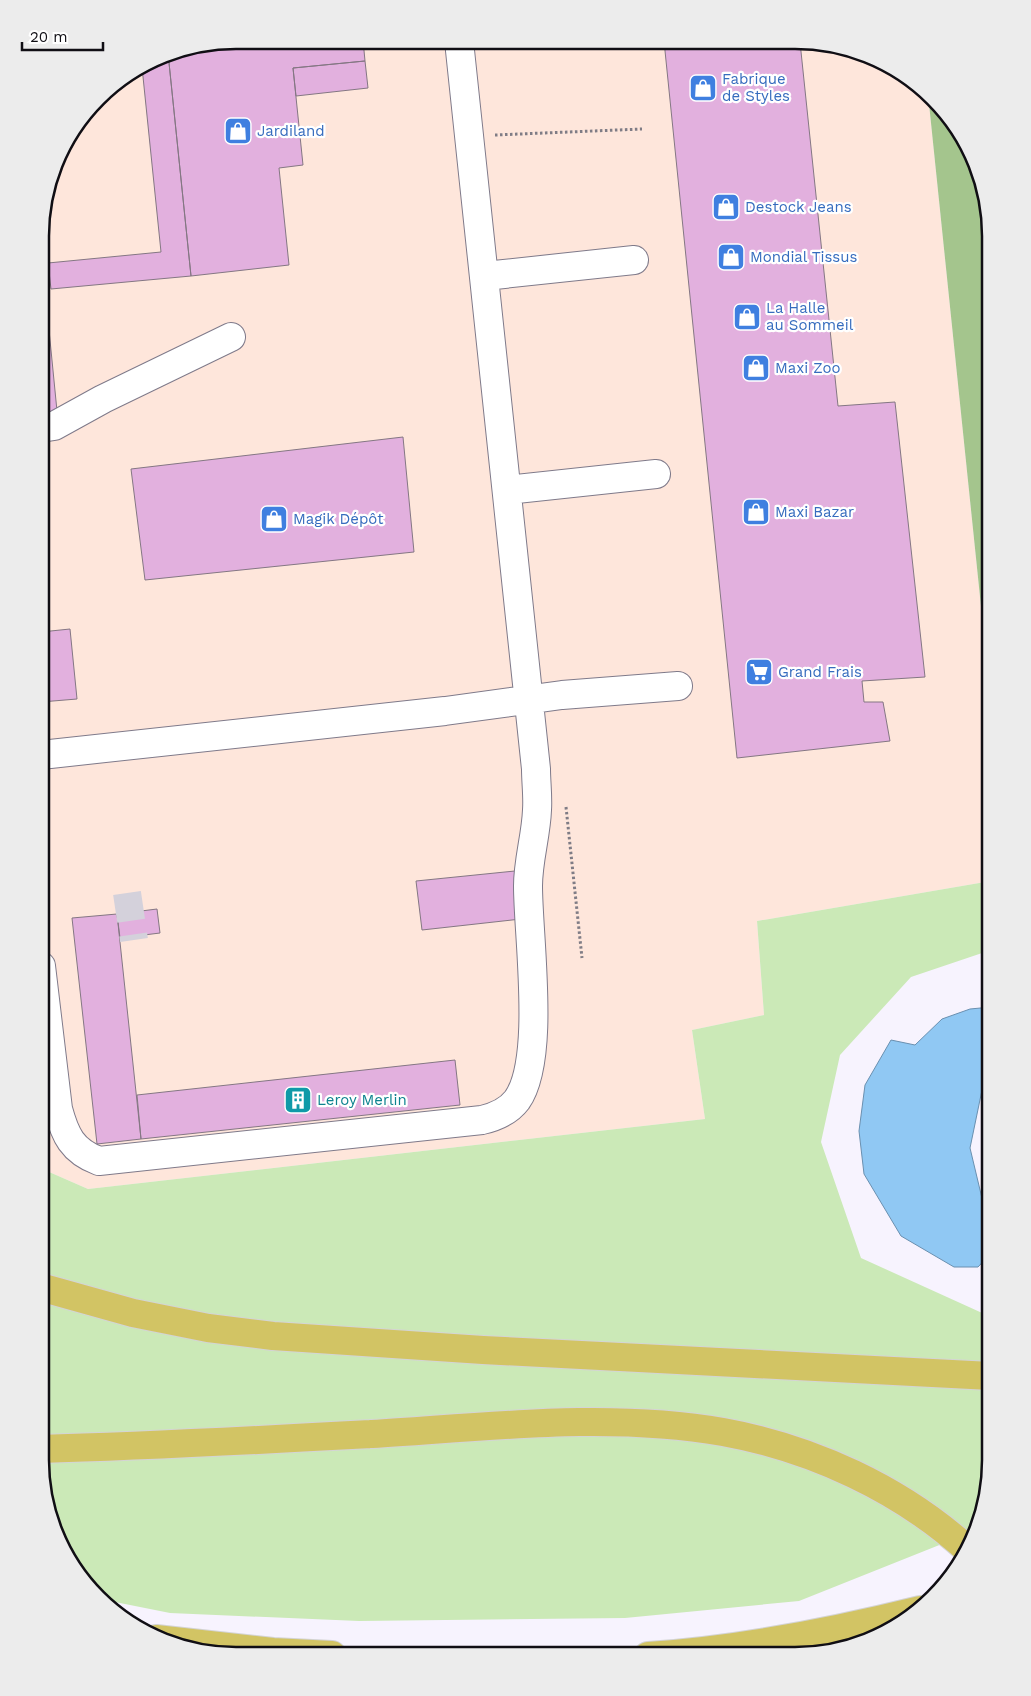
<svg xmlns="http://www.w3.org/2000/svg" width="1031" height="1696" font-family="'Work Sans',sans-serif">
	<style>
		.commercial { fill: #fee6db }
		.green { fill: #cbe9b7 }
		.forest { fill: #a4c58d }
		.water { fill: #90c8f3; stroke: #6a90b0 }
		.building { fill: #e2b0de; stroke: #847783 }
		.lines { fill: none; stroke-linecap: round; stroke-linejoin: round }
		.minor-tunnel { stroke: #d4d1db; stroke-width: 28; stroke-dasharray: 28 14; stroke-linecap: butt }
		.minor-casing { stroke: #7f7a8a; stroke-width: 30 }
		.highway-casing { stroke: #d4d4d5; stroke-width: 30 }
		.path { stroke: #7f7c85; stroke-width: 3; stroke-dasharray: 2.5 2.5; stroke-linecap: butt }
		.minor { stroke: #fff; stroke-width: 28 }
		.highway { stroke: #d2c464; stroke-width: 28 }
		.labels { text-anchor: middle; stroke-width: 4.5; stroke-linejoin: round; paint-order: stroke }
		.shop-label { font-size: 15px; fill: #366cbe; stroke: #fff; text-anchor: start }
		.culture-label { font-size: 15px; fill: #0d838f; stroke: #fff; text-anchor: start }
		.rim { fill: none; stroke: #100e14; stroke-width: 2.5 }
	</style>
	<rect width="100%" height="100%" fill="#f7f3fe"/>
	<!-- commercial -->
	<path class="commercial" d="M235 40 821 42 871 55 915 81 928 94 991 703V881L757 921 764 1015 692 1030 705 1119 88 1189 40 1168 42 210 60 149 106 89 161 55Z"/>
	<!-- green -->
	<path class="green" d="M991 881V950L911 977 840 1055 821 1142 861 1258 991 1317V1474L977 1530 799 1601 625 1618 359 1621 170 1613 100 1599 80 1579 55 1535 40 1461V1168L88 1189 705 1119 692 1030 764 1015 757 921Z"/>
	<!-- forest -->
	<path class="forest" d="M928 94 951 117 976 161 991 235V703Z"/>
	<!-- water -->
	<path class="water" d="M991 1007V1070L982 1090 970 1148 991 1236V1253L978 1267H954L901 1236 864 1174 859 1131 865 1085 891 1040 915 1045 942 1019 970 1009Z"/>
	<!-- building -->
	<path class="building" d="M235 40H363L365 61 293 68 303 165 279 168 289 265 191 276 168 53Z
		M664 41 800 42 838 406 895 402 925 677 862 681 864 702H883L890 741 737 758Z
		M168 53 191 276 51 289 48 263 161 252 142 67 161 55Z
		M365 61 368 88 296 96 293 68Z
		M42 259 57 411 41 413Z
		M403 437 414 552 145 580 131 469Z
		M70 629 77 699 41 702V632Z
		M515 871 521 919 422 930 416 881Z
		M157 909 160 933 120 938 117 914Z
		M117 914 141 1139 97 1144 72 918Z
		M455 1060 460 1105 141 1139 137 1095Z"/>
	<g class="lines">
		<!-- minor-tunnel -->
		<path class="minor-tunnel" d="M127 893 134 940"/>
		<!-- minor casing -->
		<g class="minor-casing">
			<path id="minor" d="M485 276 634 260
				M41 428 54 426 103 399 231 337
				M507 490 656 474
				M41 755 445 711 562 695 678 686
				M41 966 58 1109C65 1135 72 1151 99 1161L482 1120C495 1117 508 1112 517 1100 546 1059 528 937 528 886 528 860 536 836 537 810 538 797 536 782 536 769L459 41"/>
		</g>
		<!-- highway casing -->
		<g class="highway-casing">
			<path id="highway" d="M40 1287 133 1313 208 1328 273 1336 483 1350 991 1376
				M40 1449C151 1446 261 1440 372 1434 487 1427 609 1412 723 1432 812 1448 901 1489 968 1550
				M156 1639 273 1652 332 1655
				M648 1656C739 1650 831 1632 920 1610"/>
		</g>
		<!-- path -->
		<path class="path" d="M495 135 642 129
			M566 807 582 958"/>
		<!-- minor -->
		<use href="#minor" class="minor"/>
		<!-- highway -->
		<use href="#highway" class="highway"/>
	</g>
	<!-- icons -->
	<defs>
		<g id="shop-square" transform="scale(1.4375)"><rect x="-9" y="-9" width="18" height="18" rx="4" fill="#3f7fe0" stroke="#fff"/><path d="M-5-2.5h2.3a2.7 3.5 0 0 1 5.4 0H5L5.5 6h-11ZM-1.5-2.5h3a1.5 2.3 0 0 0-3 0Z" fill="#fff"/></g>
		<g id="supermarket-square" transform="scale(1.4375)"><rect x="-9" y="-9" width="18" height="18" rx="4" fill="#3f7fe0" stroke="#fff"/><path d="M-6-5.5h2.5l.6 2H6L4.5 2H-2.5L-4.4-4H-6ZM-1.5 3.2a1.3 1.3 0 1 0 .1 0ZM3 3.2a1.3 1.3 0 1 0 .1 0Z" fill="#fff"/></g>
		<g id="building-square" transform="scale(1.4375)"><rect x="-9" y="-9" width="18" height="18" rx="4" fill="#0f9aa8" stroke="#fff"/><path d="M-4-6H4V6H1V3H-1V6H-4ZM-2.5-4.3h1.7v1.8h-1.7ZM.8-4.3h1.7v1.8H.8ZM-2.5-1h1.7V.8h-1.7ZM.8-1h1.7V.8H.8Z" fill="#fff"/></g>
	</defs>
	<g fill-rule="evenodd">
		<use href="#shop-square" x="703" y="88"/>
		<use href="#shop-square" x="238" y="131"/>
		<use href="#shop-square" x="726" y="207"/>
		<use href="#shop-square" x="731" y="257"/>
		<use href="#shop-square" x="747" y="317"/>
		<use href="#shop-square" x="756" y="368"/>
		<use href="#shop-square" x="756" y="512"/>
		<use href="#shop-square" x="274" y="519"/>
		<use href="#supermarket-square" x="759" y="672"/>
		<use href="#building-square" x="298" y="1100"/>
	</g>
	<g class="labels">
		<!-- shop labels -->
		<g class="shop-label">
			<text x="722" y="84">Fabrique<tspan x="722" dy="17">de Styles</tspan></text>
			<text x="257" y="136">Jardiland</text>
			<text x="745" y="212">Destock Jeans</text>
			<text x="750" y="262">Mondial Tissus</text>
			<text x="766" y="313">La Halle<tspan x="766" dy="17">au Sommeil</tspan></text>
			<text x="775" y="373">Maxi Zoo</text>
			<text x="775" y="517">Maxi Bazar</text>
			<text x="293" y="524">Magik Dépôt</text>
			<text x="778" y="677">Grand Frais</text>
		</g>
		<!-- culture labels -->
		<g class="culture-label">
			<text x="317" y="1105">Leroy Merlin</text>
		</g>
	</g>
	<!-- crop -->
	<path d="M0 0H1031V1696H0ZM236 49H795A187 187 0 0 1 982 236V1460A187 187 0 0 1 795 1647H236A187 187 0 0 1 49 1460V236A187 187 0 0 1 236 49Z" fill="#ececec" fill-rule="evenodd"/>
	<path class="rim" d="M236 49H795A187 187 0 0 1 982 236V1460A187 187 0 0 1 795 1647H236A187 187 0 0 1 49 1460V236A187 187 0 0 1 236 49Z"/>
	<!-- scale -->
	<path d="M22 42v8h81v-8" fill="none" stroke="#100e14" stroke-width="2.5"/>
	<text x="30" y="42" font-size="15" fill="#100e14" stroke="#ffffff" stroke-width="4" paint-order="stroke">20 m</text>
</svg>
